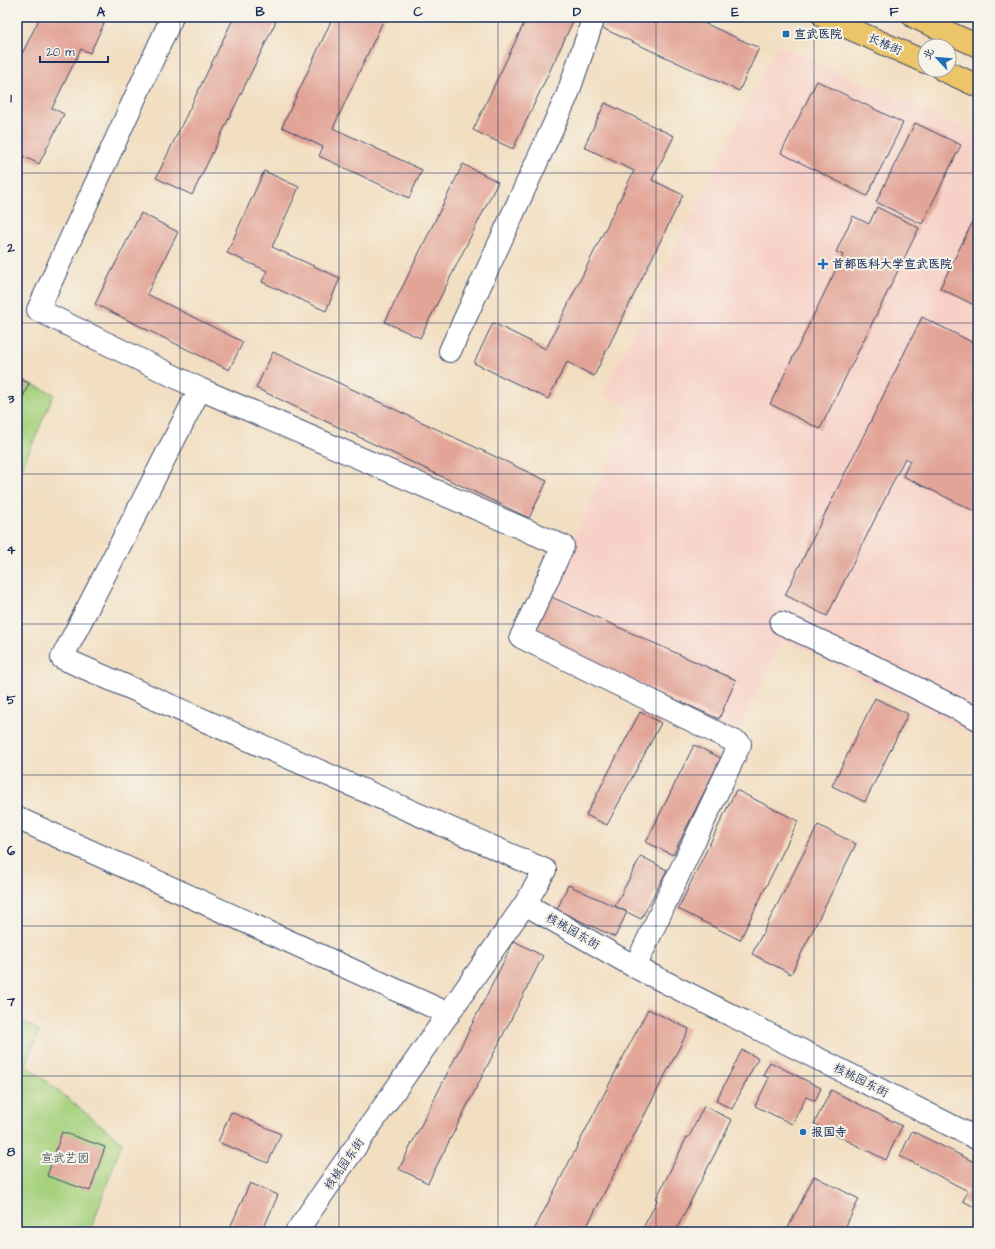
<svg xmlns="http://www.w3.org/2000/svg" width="995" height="1249" font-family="'Architects Daughter','LXGW WenKai TC',sans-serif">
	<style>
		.built { fill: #f7d1c7 }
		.green { fill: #a5d17d; stroke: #60806e }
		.building { fill: #e2a497 }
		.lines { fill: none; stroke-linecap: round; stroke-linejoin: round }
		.minor-casing { stroke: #3b496d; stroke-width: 24 }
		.major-casing { stroke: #3b496d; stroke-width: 24 }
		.minor { stroke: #fff; stroke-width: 22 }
		.major { stroke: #edc569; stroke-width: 22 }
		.grid { fill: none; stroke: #1b2f5e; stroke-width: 1; stroke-opacity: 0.55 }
		.poi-dot { fill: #1f6fb2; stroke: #f7f3e8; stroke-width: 1.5 }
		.labels { text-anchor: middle; stroke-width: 4; stroke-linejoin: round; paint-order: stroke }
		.poi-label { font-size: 12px; font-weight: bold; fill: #1b2f5e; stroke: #f7f3e8; text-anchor: start }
		.street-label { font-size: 12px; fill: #1b2f5e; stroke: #f7f3e8 }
		.park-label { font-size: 12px; fill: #3e5866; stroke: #f7f3e8 }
		.neatline { fill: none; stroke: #1b2f5e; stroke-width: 1.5 }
		.grid-label { font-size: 13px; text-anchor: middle; font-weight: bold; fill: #1b2f5e }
	</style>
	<rect width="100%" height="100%" fill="#f7f3e8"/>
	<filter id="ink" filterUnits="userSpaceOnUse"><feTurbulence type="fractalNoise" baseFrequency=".025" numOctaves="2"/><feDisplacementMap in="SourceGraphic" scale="8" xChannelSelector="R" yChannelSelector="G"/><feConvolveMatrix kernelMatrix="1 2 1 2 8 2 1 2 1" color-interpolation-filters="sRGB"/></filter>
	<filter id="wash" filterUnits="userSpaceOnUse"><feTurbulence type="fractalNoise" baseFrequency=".012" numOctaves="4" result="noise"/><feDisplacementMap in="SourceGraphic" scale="16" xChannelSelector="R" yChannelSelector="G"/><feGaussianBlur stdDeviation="0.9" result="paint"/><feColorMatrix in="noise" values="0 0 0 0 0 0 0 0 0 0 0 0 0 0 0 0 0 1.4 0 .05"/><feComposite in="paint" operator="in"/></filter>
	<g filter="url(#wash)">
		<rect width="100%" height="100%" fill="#f2dec1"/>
		<!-- built -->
		<path class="built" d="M777 45 978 134V737L783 639 737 734 528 636 633 409 603 394Z"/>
		<!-- green -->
		<path class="green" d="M17 378 54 394 17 480Z
			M17 1018 39 1031 26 1065 122 1142 90 1232H17Z"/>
		<g id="blocks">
			<!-- building -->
			<path class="building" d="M40 17H107L90 53 81 49 52 108 64 114 39 164 17 153V64Z
				M234 17H278L192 195 156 178Z
				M333 17H385L333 128 422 170 409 198 319 156 323 147 282 127Z
				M527 17H575L513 149 473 130Z
				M607 17H691L759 48 739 91 602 28Z
				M817 81 903 123 867 196 781 153Z
				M605 103 674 136 652 180 683 195 594 376 567 362 548 399 474 363 493 323 546 349 634 171 584 147Z
				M915 123 961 145 922 224 876 202Z
				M463 164 498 182 420 338 385 322Z
				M264 171 299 187 272 247 340 278 326 311 262 282 267 271 227 253Z
				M877 207 919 228 820 429 770 404 843 255 836 252 853 216 869 224Z
				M978 211V307L940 288Z
				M141 213 178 232 147 294 243 342 229 370 95 304Z
				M922 317 978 345V513L903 476 910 461 905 458 827 616 785 595Z
				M273 352 547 481 529 518 256 388Z
				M17 378 29 383 23 397 17 394Z
				M549 596 736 680 719 719 532 635Z
				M875 698 908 714 865 802 832 786Z
				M640 712 661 723 607 825 586 815Z
				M694 745 721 758 673 855 646 842Z
				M736 790 798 821 740 940 678 909Z
				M818 825 856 844 791 974 752 954Z
				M641 856 667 870 641 919 615 906Z
				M568 885 627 912 615 937 557 910Z
				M514 941 543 956 428 1183 399 1169Z
				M648 1009 689 1029 584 1232H533Z
				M742 1050 758 1058 732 1109 716 1101Z
				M770 1062 821 1088 815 1101 806 1097 792 1124 755 1106 769 1078 763 1075Z
				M831 1090 902 1126 886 1160 814 1124Z
				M704 1106 732 1120 675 1232H641L658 1199H656L687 1137H689Z
				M231 1112 281 1134 268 1163 218 1142Z
				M912 1131 978 1164V1209L963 1201 968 1191 900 1156Z
				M62 1132 105 1147 90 1191 47 1176Z
				M814 1176 859 1199 843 1232H786Z
				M250 1183 278 1195 262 1232H228Z"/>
		</g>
	</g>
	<g filter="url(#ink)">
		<use href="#blocks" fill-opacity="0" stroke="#3b496d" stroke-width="1"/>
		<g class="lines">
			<!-- minor casing -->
			<g class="minor-casing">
				<path id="minor" d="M172 17 38 310 200 389 563 546 521 637 740 744 635 967
					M450 351 567 96 594 17
					M200 389 62 658 545 870 525 904
					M781 623 857 658 978 719
					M17 818 449 1014
					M296 1232 525 904 635 967 978 1139"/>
			</g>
			<!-- major casing -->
			<g class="major-casing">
				<path id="major" d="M824 17 925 62
					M914 17 978 46
					M943 70 978 86"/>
			</g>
			<!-- minor -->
			<use href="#minor" class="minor"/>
			<!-- major -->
			<use href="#major" class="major"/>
		</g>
	</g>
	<!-- grid -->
	<path class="grid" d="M180 17V1232M339 17V1232M498 17V1232M656 17V1232M814 17V1232M17 173H978M17 323H978M17 474H978M17 624H978M17 775H978M17 926H978M17 1076H978"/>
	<!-- markers -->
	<g class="poi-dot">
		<rect x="782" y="30" width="8" height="8" rx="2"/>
		<path d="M821 258h4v4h4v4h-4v4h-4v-4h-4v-4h4z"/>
		<circle cx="803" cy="1132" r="4"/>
	</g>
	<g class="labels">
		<!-- poi labels -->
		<g class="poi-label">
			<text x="794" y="38">宣武医院</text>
			<text x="832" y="268">首都医科大学宣武医院</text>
			<text x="811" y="1136">报国寺</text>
		</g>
		<!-- street labels -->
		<g class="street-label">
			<text transform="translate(885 44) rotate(24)" y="4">长椿街</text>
			<text transform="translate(573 931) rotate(30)" y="4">核桃园东街</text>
			<text transform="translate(861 1080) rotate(27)" y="4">核桃园东街</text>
			<text transform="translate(344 1164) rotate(-55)" y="4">核桃园东街</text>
		</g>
		<!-- park labels -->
		<g class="park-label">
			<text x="65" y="1162">宣武艺园</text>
		</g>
	</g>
	<!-- margin -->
	<rect width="995" height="1249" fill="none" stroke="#f7f3e8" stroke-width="44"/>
	<!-- north arrow -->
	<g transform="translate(937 58) rotate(296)"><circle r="19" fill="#f7f3e8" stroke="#9fa5b1"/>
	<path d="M0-3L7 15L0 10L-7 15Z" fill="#1f6fb2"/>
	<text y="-6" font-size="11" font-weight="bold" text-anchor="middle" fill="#1b2f5e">北</text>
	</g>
	<!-- scale -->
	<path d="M40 56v6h68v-6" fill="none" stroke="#1b2f5e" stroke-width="2"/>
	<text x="46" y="56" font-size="12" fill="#1b2f5e" stroke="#f7f3e8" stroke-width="3" paint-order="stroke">20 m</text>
	<rect x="22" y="22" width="951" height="1205" class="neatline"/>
	<g class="grid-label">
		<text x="101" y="16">A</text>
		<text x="260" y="16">B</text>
		<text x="418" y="16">C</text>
		<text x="577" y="16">D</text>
		<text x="735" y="16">E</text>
		<text x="894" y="16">F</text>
		<text x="11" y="102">1</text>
		<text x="11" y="252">2</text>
		<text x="11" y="403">3</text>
		<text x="11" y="554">4</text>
		<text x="11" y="704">5</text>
		<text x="11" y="855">6</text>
		<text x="11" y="1006">7</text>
		<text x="11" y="1156">8</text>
	</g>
</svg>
